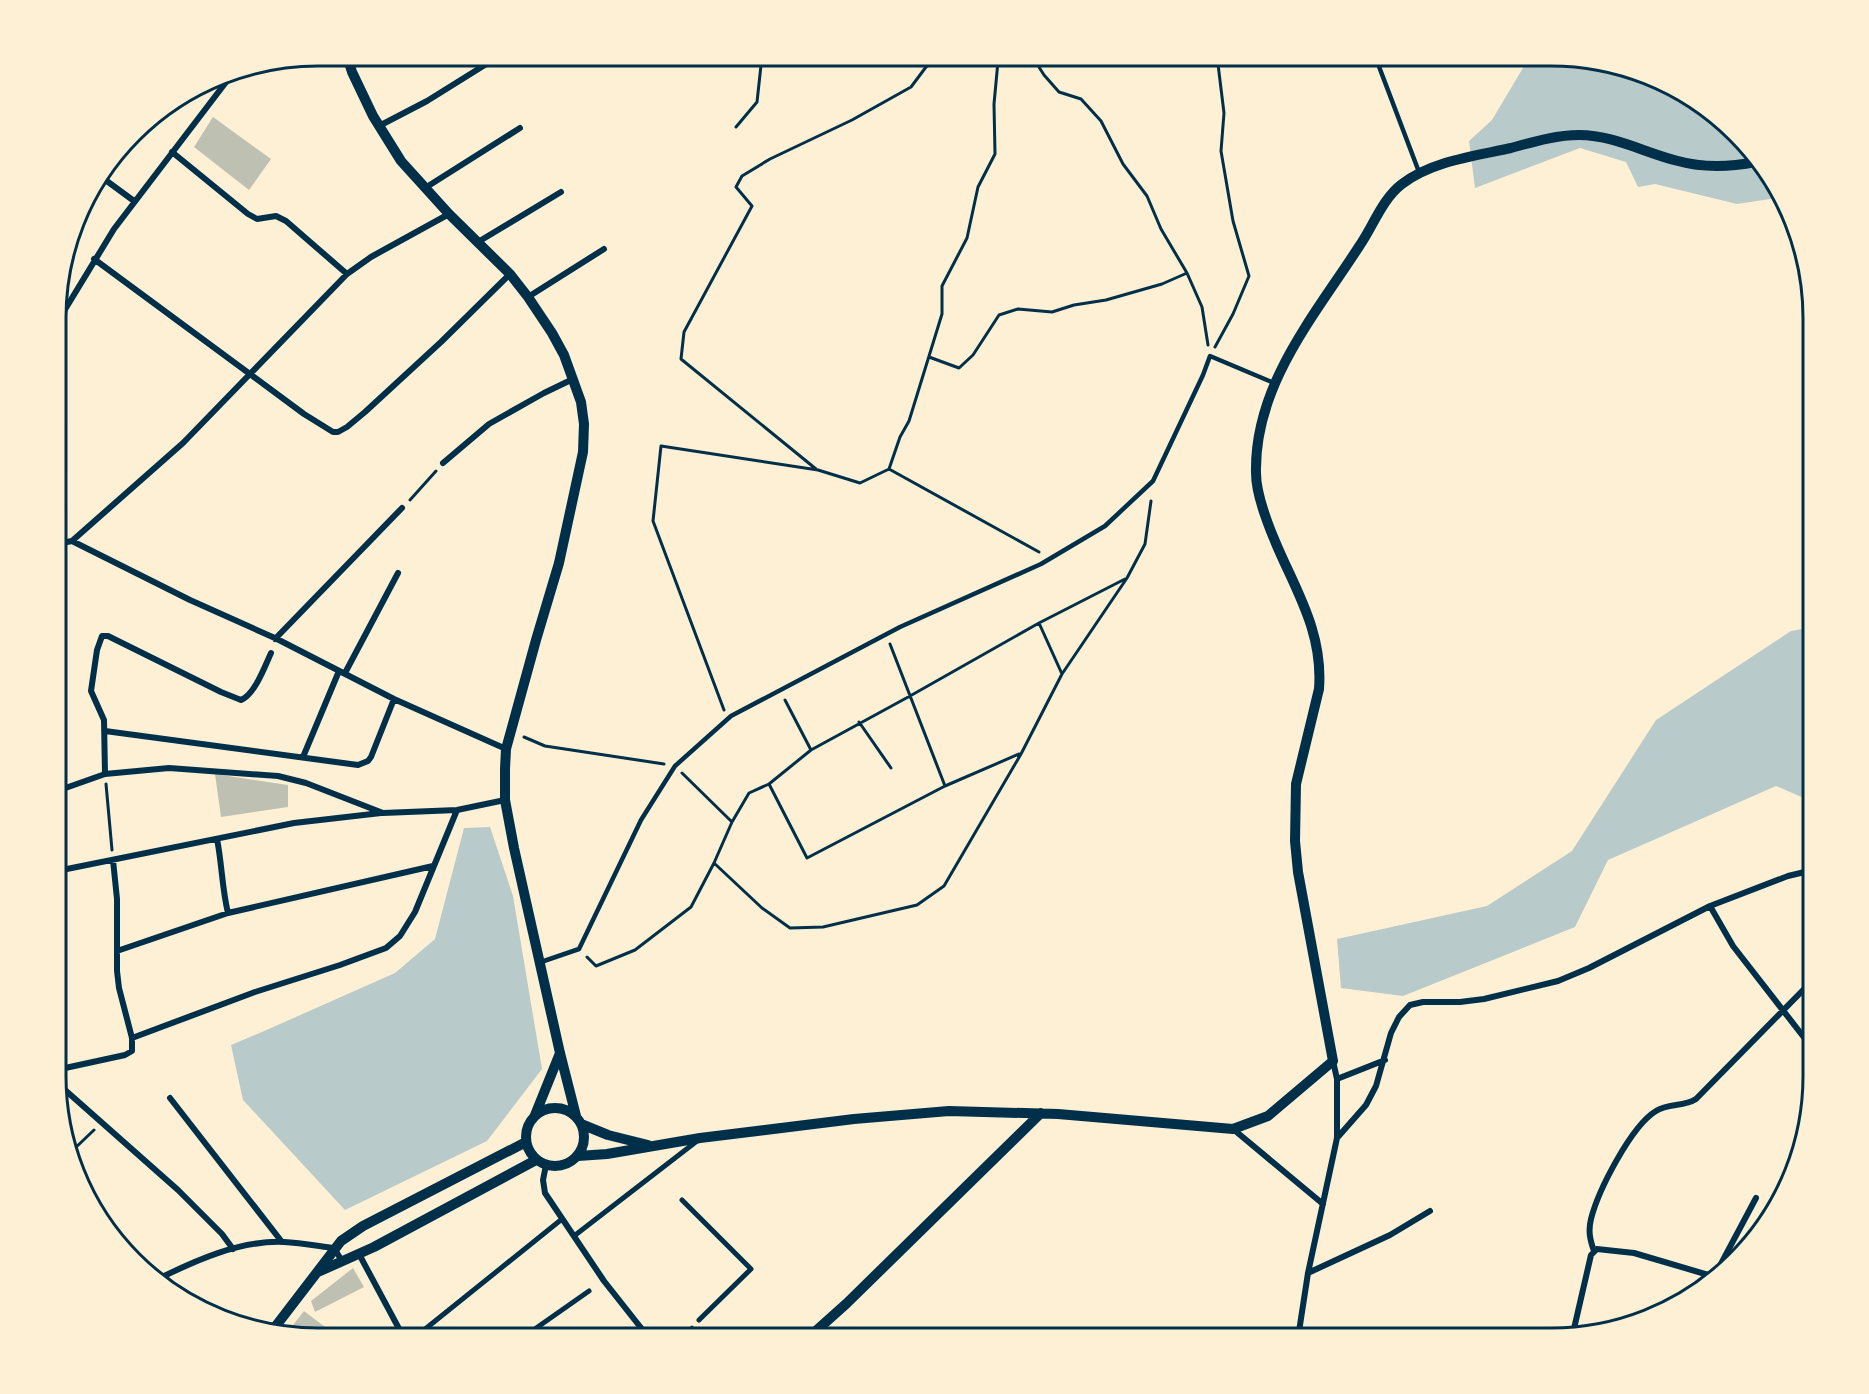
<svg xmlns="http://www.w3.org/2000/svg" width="1869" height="1394" font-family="'Public Sans',sans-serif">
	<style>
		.green { fill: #b9caca }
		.building { fill: #bec0b2 }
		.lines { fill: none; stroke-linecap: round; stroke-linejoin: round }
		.path { stroke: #003049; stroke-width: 3 }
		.service { stroke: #003049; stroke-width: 4.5 }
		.pedestrian { stroke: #003049; stroke-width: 5 }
		.minor { stroke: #003049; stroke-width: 6 }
		.tertiary { stroke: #003049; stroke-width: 10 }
		.rim { fill: none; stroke: #003049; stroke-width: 3 }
	</style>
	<rect width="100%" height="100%" fill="#fdf0d5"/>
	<!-- green -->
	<path class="green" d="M1530 56H1567L1651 75 1724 121 1783 197 1737 204 1655 184 1638 187 1626 162 1580 148 1475 188 1469 141 1492 120Z
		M1813 627V802L1776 786 1608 860 1575 927 1403 996 1341 988 1337 939 1487 906 1572 851 1656 720 1791 631Z
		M490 827 513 896 542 1069 487 1141 345 1210 243 1100 231 1045 262 1032 395 973 435 939 464 828Z"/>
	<!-- building -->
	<path class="building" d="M213 117 271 159 249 190 194 147Z
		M215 774 288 785V807L221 817Z
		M353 1268 364 1287 315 1312 311 1301Z
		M304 1311 325 1327 315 1338H302L286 1334Z"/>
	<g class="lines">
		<!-- path -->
		<path class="path" d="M1032 56 1044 75 1059 92 1081 99 1101 121 1123 164 1147 196 1161 229 1187 273
			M736 127 757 102 762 56
			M1215 347 1233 314 1249 276 1233 221 1221 151 1224 113 1217 56
			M929 357 959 368 973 355 999 315 1018 309 1052 312 1074 305 1106 300 1162 284 1187 273 1202 307 1208 345
			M816 469 681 359 684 332 752 206 736 187 742 176 770 159 852 120 911 87 926 67 941 56
			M889 469 900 437 909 421 942 314V286L967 238 978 187 995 154 994 104 998 61 1000 56
			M410 500 436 471
			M1039 623 1062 674
			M890 644 945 786
			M785 700 811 750
			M724 710 653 521 661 446 818 470 860 483 889 469 1039 552
			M859 722 891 768
			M524 737 545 746 664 764
			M682 773 732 822
			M106 784 112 850
			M769 784 807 858 945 786 1019 754
			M714 863 762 908 790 928 823 927 917 905 944 886 1021 754 1062 674 1127 578 1145 544 1151 501
			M587 957 596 966 635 950 691 907 714 863 732 822 749 793 769 784 811 750 910 696 1039 623 1125 579
			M72 1151 94 1130
			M681 1338 692 1327"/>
		<!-- service -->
		<path class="service" d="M1375 56 1419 172
			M541 962 579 949 641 820 675 766 731 716 900 627 1041 564 1105 526 1153 481 1203 375 1210 356 1274 383"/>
		<!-- pedestrian -->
		<path class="pedestrian" d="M682 1200 751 1269 699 1320
			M574 1236 697 1141
			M414 1338 562 1219
			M522 1338 589 1291"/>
		<!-- minor -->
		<path class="minor" d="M379 126 427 101 488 63
			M172 152 248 214 257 219 276 216 286 221 347 274
			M100 176 134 201
			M425 188 520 128
			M478 242 561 192
			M94 259 304 414 333 432H338L347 427 365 412 441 342 510 274
			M528 297 604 249
			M58 321 114 229 236 69
			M443 463 489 424 544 393 573 379
			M72 541 183 443 347 274 371 257 449 214
			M57 544 72 541 190 600 277 639 394 699 506 749
			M275 639 402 508
			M345 673 398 573
			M105 731 358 765 368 761 371 757 394 699
			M303 757 339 671
			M105 774 104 720 91 691 97 650 102 636H108L221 692 241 700C255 694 265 666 271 653
			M57 791 105 774 169 768 278 776 306 783 383 813 457 810 505 800
			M217 839C222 864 222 889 228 913
			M113 860 117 899V971L119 988 132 1038
			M57 871 294 823 381 813
			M1710 906 1733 946 1813 1049
			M117 951 228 913 433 866
			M56 1070 125 1055 132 1051V1038L255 992 340 965 386 948 400 936 415 912 457 810
			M1337 1079 1385 1060
			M56 1082 178 1190 222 1234 233 1249
			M170 1098 282 1242
			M1233 1129 1323 1204
			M1337 1138 1366 1105 1376 1086 1391 1033 1399 1017 1410 1005 1423 1002H1460L1484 999 1558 981 1589 968 1710 906 1788 876 1813 870
			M546 1165 543 1180 545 1193 604 1281 649 1338
			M1594 1251C1590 1240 1588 1231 1591 1219 1598 1191 1631 1126 1656 1111 1668 1103 1684 1107 1696 1099L1813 980
			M359 1254 404 1338
			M1308 1273 1390 1235 1430 1211
			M1715 1275 1756 1198
			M156 1280C194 1261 240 1240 284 1242 301 1243 318 1246 334 1248L342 1261
			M1573 1333 1591 1255 1597 1249 1634 1253 1712 1276
			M1298 1338 1308 1273 1337 1138V1079L1333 1061"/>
		<!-- tertiary -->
		<path class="tertiary" d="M347 56 352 72 373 116 401 161 449 214 510 274 528 297 552 333 564 355 581 402 584 424 583 452 559 563 536 640 506 749 505 769V800L514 848 560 1053 576 1116
			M526 1137a29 29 0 1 1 58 0a29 29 0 1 1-58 0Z
			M535 1115 560 1053
			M581 1124 608 1135 648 1145
			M578 1156 607 1154 700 1138 854 1119 949 1111 1058 1114 1233 1129 1268 1116 1333 1061 1298 872 1295 841 1296 784 1319 689C1324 623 1286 577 1266 518 1261 504 1256 488 1256 473 1254 385 1315 315 1360 245 1373 226 1383 198 1402 184 1432 161 1475 156 1511 148 1533 142 1556 135 1579 135 1614 135 1645 153 1678 161 1703 168 1730 167 1756 162
			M318 1272 374 1247 536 1160
			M272 1331 341 1241 363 1226 526 1142
			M808 1338 846 1304 1041 1113"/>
	</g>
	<!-- crop -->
	<path d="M0 0H1869V1394H0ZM318 66H1551A252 252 0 0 1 1803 318V1076A252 252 0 0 1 1551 1328H318A252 252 0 0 1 66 1076V318A252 252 0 0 1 318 66Z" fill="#fdf0d5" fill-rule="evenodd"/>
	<path class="rim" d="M318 66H1551A252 252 0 0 1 1803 318V1076A252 252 0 0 1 1551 1328H318A252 252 0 0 1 66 1076V318A252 252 0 0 1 318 66Z"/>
</svg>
